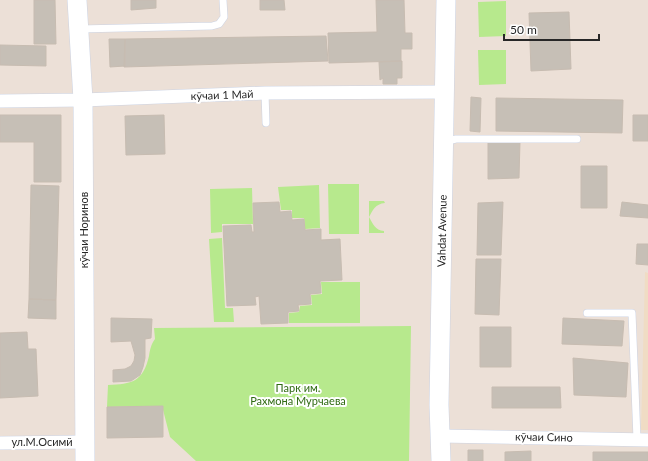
<svg xmlns="http://www.w3.org/2000/svg" width="648" height="461" font-family="Lato,sans-serif">
	<style>
		.education { fill: #f0dcc4 }
		.green { fill: #b7e98d }
		.building { fill: #c6bfb6; stroke: #c7bcb1 }
		.lines { fill: none; stroke-linecap: round; stroke-linejoin: round }
		.lane-casing { stroke: #ccd3e3; stroke-width: 8 }
		.street-casing { stroke: #ccd3e3; stroke-width: 14 }
		.secondary-casing { stroke: #ccd3e3; stroke-width: 20 }
		.lane { stroke: #fff; stroke-width: 7 }
		.street { stroke: #fff; stroke-width: 13 }
		.secondary { stroke: #fff; stroke-width: 19 }
		.labels { text-anchor: middle; stroke-width: 4; stroke-linejoin: round; paint-order: stroke }
		.street-label { font-size: 11px; fill: #272727; stroke: #fff }
		.park-label { font-size: 11px; fill: #2f6a12; stroke: #fff }
	</style>
	<rect width="100%" height="100%" fill="#ece0d7"/>
	<!-- education -->
	<path class="education" d="M645 272 648 273V430H641Z"/>
	<!-- green -->
	<path class="green" d="M506 1V36L479 37 478 2Z
		M478 50H506V84L479 85Z
		M328 184H359V234H329Z
		M319 185 320 228 305 229 304 218H292V210H281L278 187Z
		M252 188 253 224H222V232L211 233 210 189Z
		M369 201H384L385 203C375 204 373 210 369 217 373 224 375 230 384 231V233H369Z
		M222 238 225 308H233L234 322H214L209 239Z
		M321 282H360V323H289V313L299 312 300 306 312 305 311 295 322 294Z
		M411 326 409 461H196L170 437 162 406 107 407 108 385C132 384 143 382 149 356 150 350 151 344 155 339L154 328Z"/>
	<!-- building -->
	<path class="building" d="M34 0H55L56 44H34Z
		M131 0H156V8L131 10Z
		M260 0H284L285 10H260Z
		M376 0H404L405 33H412V49H401V61L329 63 328 33 377 32Z
		M569 12 571 69 531 71 529 13Z
		M326 36 328 61 124 67 125 39Z
		M109 39H125V66L110 67Z
		M0 45 46 46V66L0 65Z
		M402 61V78H397V84H383V78L380 80 379 62Z
		M471 97 481 98 480 132 470 131Z
		M496 98 623 100 622 133 496 131Z
		M0 115H61V182H34V142H0Z
		M164 115 165 154 126 155 125 116Z
		M633 115H648V141H633Z
		M488 140 520 141 519 178 488 179Z
		M581 166H607V208H581Z
		M31 185 59 186 56 300 29 299Z
		M279 202 280 212 291 211 292 220 304 219 305 230 321 229V240L340 239 342 280 320 281 321 293 310 294 311 304 298 305 299 311 288 312V323L261 324 259 296 255 297 256 305 227 306 223 226 251 225 252 232H254L253 203Z
		M503 202 501 255H477L478 203Z
		M622 202 648 205V218L620 216Z
		M637 244H648V265L636 264Z
		M476 259H501L499 315 475 314Z
		M29 299 56 300V319L28 318Z
		M111 318 152 319 151 338 145 339V358L143 367 140 375 131 381 113 382V370L125 369 131 366 134 361 135 355 131 341 111 342Z
		M563 318 624 321 622 346 562 344Z
		M480 327H511V367H480Z
		M27 332 28 349H36L38 396 0 398V333Z
		M573 358 628 363 626 397 574 395Z
		M492 387H560L561 408H492Z
		M163 406V437L107 438V407Z
		M468 450H483V461H468Z
		M531 451V461H505V452Z
		M593 452H648V461H593Z"/>
	<g class="lines">
		<!-- lane casing -->
		<g class="lane-casing">
			<path id="lane" d="M79 29 212 26 219 24 224 17 223 0
				M265 93 266 123
				M444 142 456 139H577
				M587 313H632L637 439"/>
		</g>
		<!-- street casing -->
		<g class="street-casing">
			<path id="street" d="M0 101 83 100 265 93 445 92
				M440 436 648 440
				M0 443 85 442"/>
		</g>
		<!-- secondary casing -->
		<g class="secondary-casing">
			<path id="secondary" d="M77 0 83 100 85 461
				M441 461 439 405 446 0"/>
		</g>
		<!-- lane -->
		<use href="#lane" class="lane"/>
		<!-- street -->
		<use href="#street" class="street"/>
		<!-- secondary -->
		<use href="#secondary" class="secondary"/>
	</g>
	<g class="labels">
		<!-- street labels -->
		<g class="street-label">
			<text transform="translate(222 95) rotate(-2)" y="4">кӯчаи 1 Май</text>
			<text transform="translate(84 230) rotate(-90)" y="4">кӯчаи Норинов</text>
			<text transform="translate(442 231) rotate(-89)" y="4">Vahdat Avenue</text>
			<text transform="translate(544 437) rotate(1)" y="4">кӯчаи Сино</text>
			<text x="42" y="446">ул.М.Осимй</text>
		</g>
		<!-- park labels -->
		<g class="park-label">
			<text x="298" y="392">Парк им.<tspan x="298" dy="13">Рахмона Мурчаева</tspan></text>
		</g>
	</g>
	<!-- scale -->
	<path d="M504 34v6h95v-6" fill="none" stroke="#272727" stroke-width="2"/>
	<text x="510" y="34" font-size="12" fill="#272727" stroke="#ffffff" stroke-width="3" paint-order="stroke">50 m</text>
</svg>
